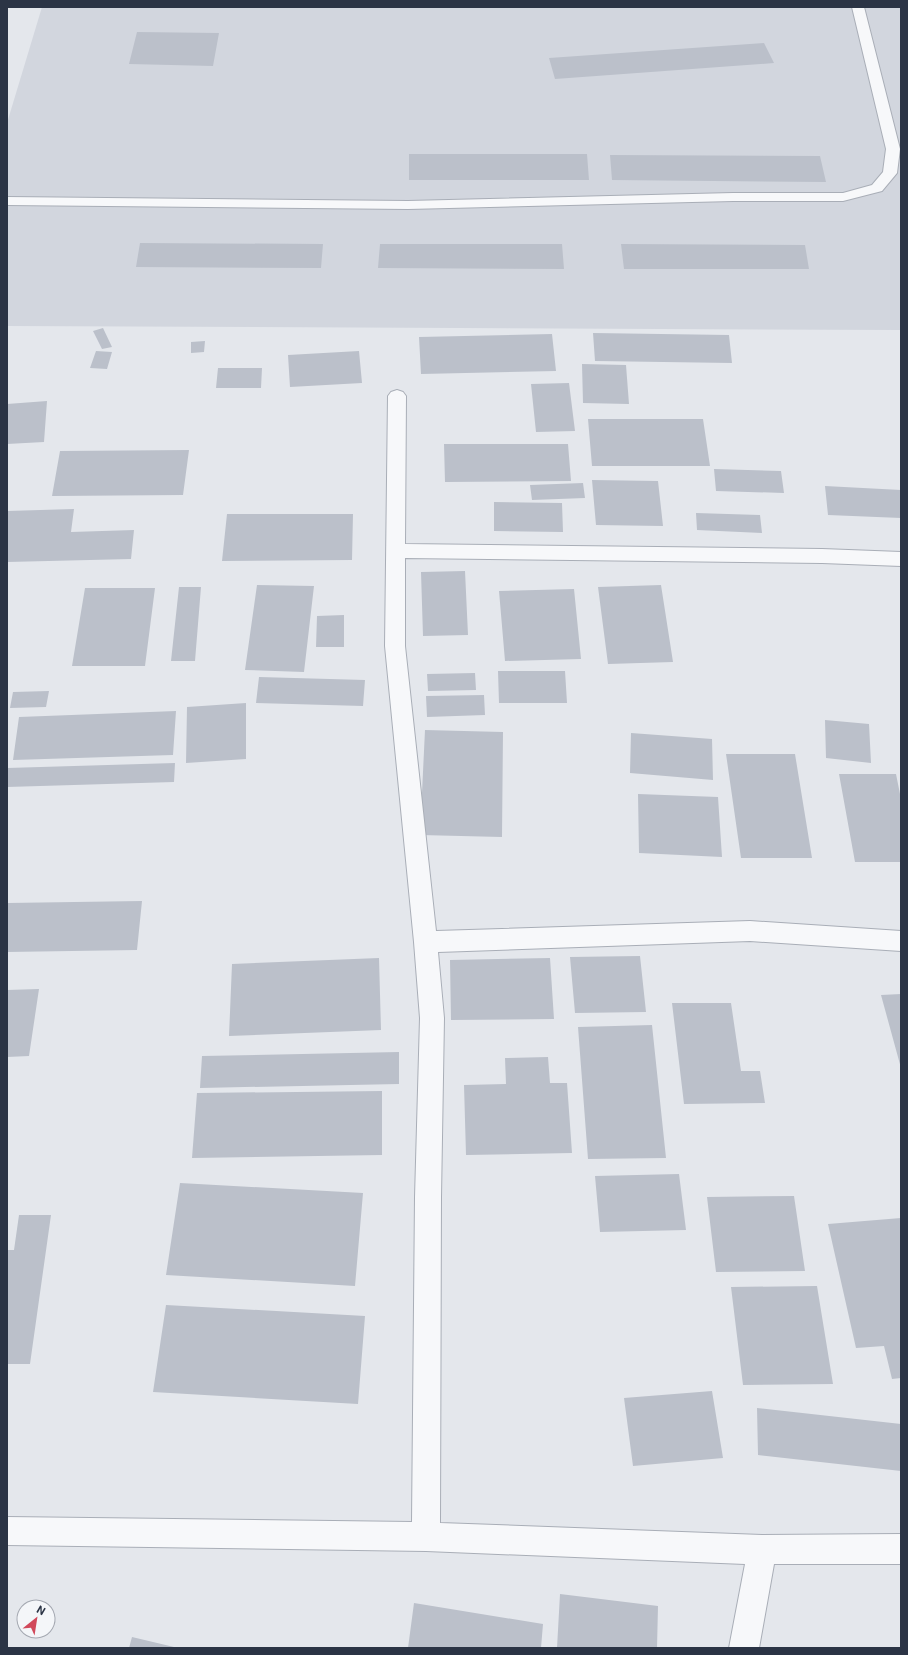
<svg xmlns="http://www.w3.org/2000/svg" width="908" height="1655" font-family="Roboto,sans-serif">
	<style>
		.built { fill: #d2d6de }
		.building { fill: #bbc0ca }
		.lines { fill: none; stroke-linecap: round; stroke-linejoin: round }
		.service-casing { stroke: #a9aeb7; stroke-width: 2 }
		.minor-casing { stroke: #a9aeb7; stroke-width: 2 }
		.service { fill: #f7f8fa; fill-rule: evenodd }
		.minor { fill: #f7f8fa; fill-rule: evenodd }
	</style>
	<rect width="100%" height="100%" fill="#e4e7ec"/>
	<!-- built -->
	<path class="built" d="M42 7H901V330L7 326V123Z"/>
	<!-- building -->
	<path class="building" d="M137 32 219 33 213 66 129 64Z
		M764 43 774 63 555 79 549 58Z
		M409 154H587L589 180H409Z
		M610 155 820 156 826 182 612 180Z
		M140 243 323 244 321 268 136 267Z
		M380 244H562L564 269 378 268Z
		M621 244 805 245 809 269H624Z
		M103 328 112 347 102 349 93 331Z
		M593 333 729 335 732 363 595 361Z
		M552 334 556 371 421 374 419 337Z
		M205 341 204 352 191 353V342Z
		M96 351 112 352 107 369 90 368Z
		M359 351 362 383 290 387 288 355Z
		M582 364 626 365 629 404 583 403Z
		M218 368H262L261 388H216Z
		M569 383 575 431 536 432 531 384Z
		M47 401 44 442 7 444V404Z
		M588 419H703L710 466H592Z
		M444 444H568L571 481 445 482Z
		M189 450 183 495 52 496 60 451Z
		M714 469 781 471 784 493 716 491Z
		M592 480 658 481 663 526 596 525Z
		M583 483 585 498 532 500 530 485Z
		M825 486 901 490V518L828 515Z
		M494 502 562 503 563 532 494 531Z
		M74 509 71 532 134 530 131 559 7 562V511Z
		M696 513 760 515 762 533 697 530Z
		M227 514H353L352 560 222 561Z
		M465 571 468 635 423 636 421 572Z
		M257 585 314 586 304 672 245 670Z
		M661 585 673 662 608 664 598 587Z
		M179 587H201L195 661H171Z
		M85 588H155L145 666H72Z
		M574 589 581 659 505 661 499 591Z
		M344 615V647H316L317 616Z
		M498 671H565L567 703H499Z
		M475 673 476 690 428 691 427 674Z
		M259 677 365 680 363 706 256 703Z
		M49 691 46 707 10 708 13 692Z
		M484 695 485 715 427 717 426 696Z
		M246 703V759L186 763 187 707Z
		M176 711 173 755 13 760 19 717Z
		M825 720 869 724 871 763 826 758Z
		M425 730 503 732 502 837 420 835Z
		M631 733 712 739 713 780 630 773Z
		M726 754H795L812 858H741Z
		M175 763 174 782 7 787V768Z
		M839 774H896L901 799V862H855Z
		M638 794 718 797 722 857 639 853Z
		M142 901 137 950 7 952V903Z
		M640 956 646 1012 575 1013 570 957Z
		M379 958 381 1030 229 1036 232 964Z
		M550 958 554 1019 451 1020 450 960Z
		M39 989 29 1056 7 1057V990Z
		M901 994V1068L881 995Z
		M672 1003H731L741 1071H760L765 1103 684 1104Z
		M652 1025 666 1158 588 1159 578 1027Z
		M399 1052V1084L200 1088 202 1056Z
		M548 1057 550 1083H567L572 1153 466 1155 464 1085 506 1084 505 1058Z
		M382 1091V1155L192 1158 197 1093Z
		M679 1174 686 1230 600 1232 595 1176Z
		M180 1183 363 1193 355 1286 166 1275Z
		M794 1196 805 1271 716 1272 707 1197Z
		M19 1215H51L30 1364H7V1250H14Z
		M901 1218V1378L892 1379 884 1346 856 1348 828 1224Z
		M817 1286 833 1384 743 1385 731 1287Z
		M166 1305 365 1316 358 1404 153 1392Z
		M712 1391 723 1458 633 1466 624 1398Z
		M757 1408 901 1424V1471L758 1455Z
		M560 1594 658 1606 657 1648H557Z
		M414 1603 543 1624 541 1648H408Z
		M132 1637 174 1647V1648H129Z"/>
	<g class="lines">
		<!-- service casing -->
		<g class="service-casing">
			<path id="service" d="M852 7H864L900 149 897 173 882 191 843 201H733L408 209 7 205V197L408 201 733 193H843L872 185 883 172 886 149Z"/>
		</g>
		<!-- minor casing -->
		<g class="minor-casing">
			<path id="minor" d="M397 390 403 392 406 396 405 544 822 549 901 552V566L822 563 405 558V646L436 931 750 921 901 931V951L750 941 438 952 444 1018 441 1197 440 1523 762 1535 901 1534V1564H774L759 1648H729L745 1564 426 1551 7 1545V1517L412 1522 415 1197 420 1018 414 942 385 646 388 396 391 392Z"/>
		</g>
		<!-- service -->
		<use href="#service" class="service"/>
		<!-- minor -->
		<use href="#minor" class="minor"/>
	</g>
	<!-- border -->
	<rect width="908" height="1655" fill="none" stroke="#2b3445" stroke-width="16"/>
	<!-- north arrow -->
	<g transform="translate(36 1619) rotate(30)"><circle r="19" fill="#f4f6f9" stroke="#a4a8b1"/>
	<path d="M0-3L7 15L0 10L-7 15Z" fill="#d1495b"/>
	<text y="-6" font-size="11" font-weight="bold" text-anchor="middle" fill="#2b3445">N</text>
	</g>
</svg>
